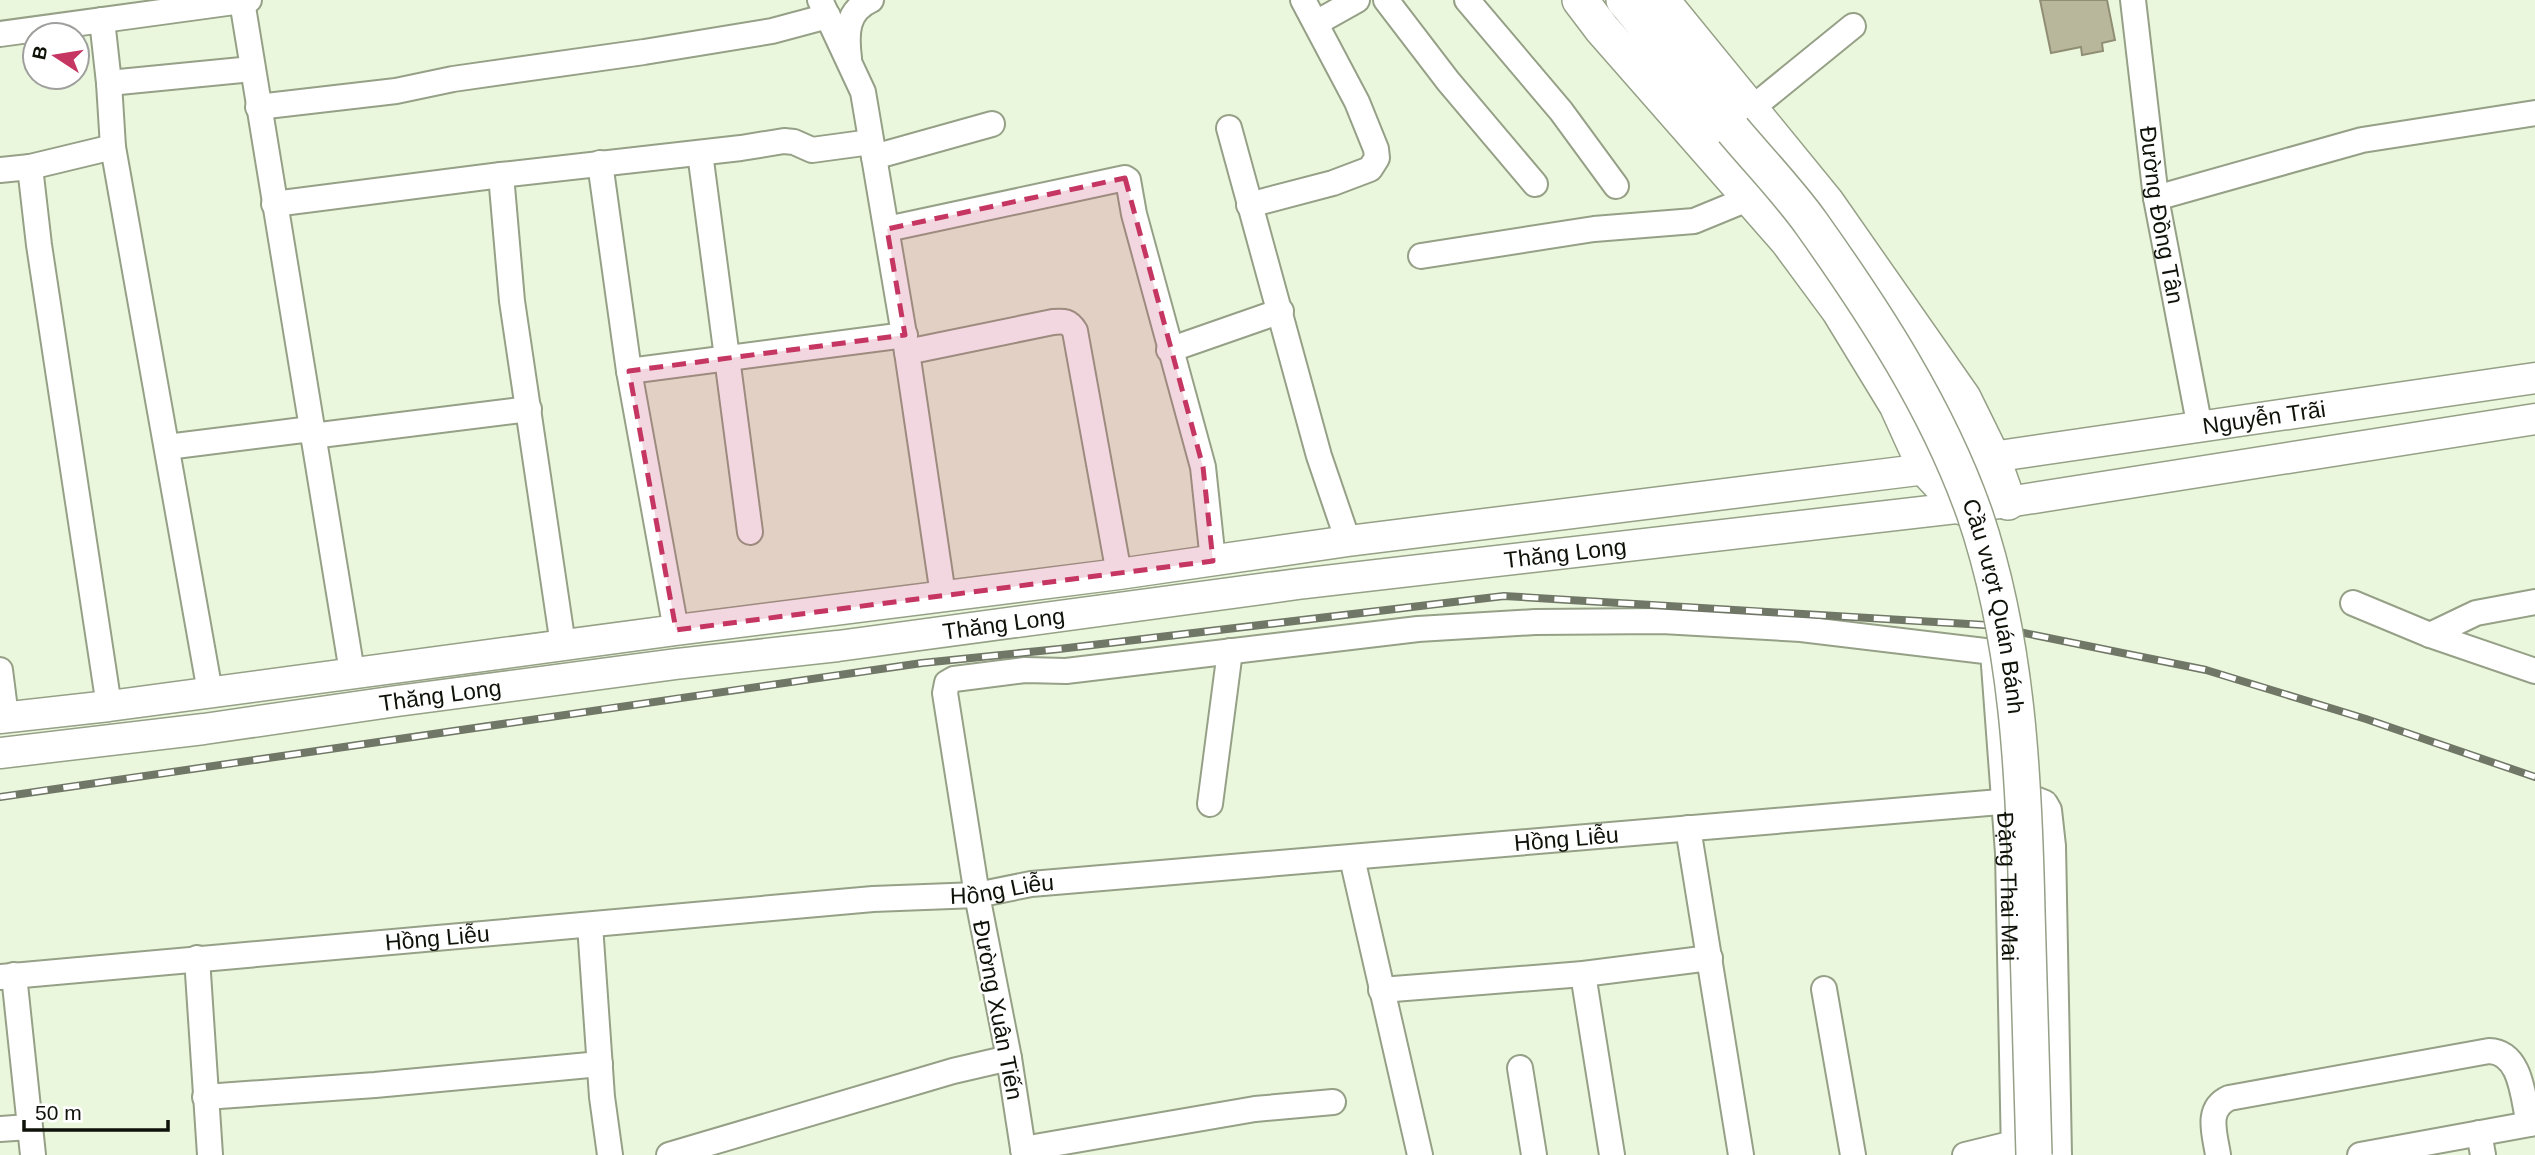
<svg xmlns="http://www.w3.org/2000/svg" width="2535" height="1155" font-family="Helvetica,sans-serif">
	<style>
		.building { fill: #b8b69b; stroke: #908e74; stroke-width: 2 }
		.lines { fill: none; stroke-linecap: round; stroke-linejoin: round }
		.minor-casing { stroke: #95a087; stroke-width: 28 }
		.major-casing { stroke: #95a087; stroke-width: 33 }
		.highway-casing { stroke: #95a087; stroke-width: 38 }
		.minor { stroke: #fff; stroke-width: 24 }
		.major { stroke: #fff; stroke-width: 30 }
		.highway { stroke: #fff; stroke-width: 35 }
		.rail-casing { stroke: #707767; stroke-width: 8 }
		.rail { stroke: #fff; stroke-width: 5; stroke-dasharray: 16; stroke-linecap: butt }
		.highway-bridge-casing { stroke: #95a087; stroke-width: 38; stroke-linecap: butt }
		.highway-bridge { stroke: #fff; stroke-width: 35 }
		.marked { fill: #c53762; fill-opacity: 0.2; stroke: #c53762; stroke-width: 5; stroke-dasharray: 14 9; stroke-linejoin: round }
		.labels { text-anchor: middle; stroke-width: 5; stroke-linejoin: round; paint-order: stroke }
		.street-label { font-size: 23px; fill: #0e1209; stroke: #fff }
	</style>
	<rect width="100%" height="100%" fill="#ebf7dd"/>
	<!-- building -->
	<path class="building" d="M2040 0H2107L2115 40 2102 43 2103 51 2082 55 2081 47 2051 53Z"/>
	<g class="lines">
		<!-- minor casing -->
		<g class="minor-casing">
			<g id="minor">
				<path d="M820 0 863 92 907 352 943 595"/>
				<path d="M1386 0 1448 81 1535 184"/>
				<path d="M1467 0 1561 111 1616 186"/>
				<path id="s1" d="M2133 0 2156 198 2200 428"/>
				<path d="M242 1 352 672"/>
				<path d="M102 20 109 83 113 147 210 692"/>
				<path d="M1316 23 1357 0"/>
				<path d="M0 34 249 0"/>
				<path d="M849 58C846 34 846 11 871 0"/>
				<path d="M109 83 252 69"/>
				<path d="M258 107 396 91 453 79 644 52 772 31 828 16"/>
				<path d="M1751 109 1853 26"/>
				<path d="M1229 128 1319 456 1348 541"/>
				<path d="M700 153 750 532"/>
				<path d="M874 157 992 124"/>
				<path d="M600 163 629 371 676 630"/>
				<path d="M30 167 39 245 109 706"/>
				<path d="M0 170 30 167 113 147"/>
				<path d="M501 175 512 301 563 645"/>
				<path d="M2156 198 2362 140 2535 113"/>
				<path d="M274 204 501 175 741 148 784 141 794 142 812 150 871 142"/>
				<path d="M1249 205 1333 183 1370 169 1377 158 1376 149 1357 102 1303 0"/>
				<path d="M887 229 1125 178 1128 180 1134 214 1203 467 1213 561"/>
				<path d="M1421 256 1594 229 1694 221 1750 198"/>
				<path d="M1169 350 1281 311"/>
				<path d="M907 352 1053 322C1064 321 1069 321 1075 331L1119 574"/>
				<path d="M629 371 905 335"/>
				<path d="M312 436 529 409"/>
				<path d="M167 447 311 429"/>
				<path d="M2353 603 2430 635 2535 671"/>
				<path d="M2430 635 2476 613 2535 602"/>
				<path d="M0 670 6 717"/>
				<path d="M1210 804 1230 651"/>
				<path d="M1688 828 1741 1155"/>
				<path d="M1352 858 1420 1155"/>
				<path d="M590 925 602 1097 610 1155"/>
				<path d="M197 958 210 1155"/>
				<path d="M1583 974 1612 1155"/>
				<path d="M14 975 33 1155"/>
				<path id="s2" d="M0 977 873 899 977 895 1031 884 2035 799 2045 803 2049 810 2053 846 2059 1155"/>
				<path d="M1824 989 1853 1155"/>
				<path d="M1381 990 1583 974 1710 958"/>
				<path d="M1520 1068 1534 1155"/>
				<path d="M205 1097 375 1085 600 1064"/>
				<path d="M0 1129 29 1127"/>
				<path d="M2479 1133 2483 1155"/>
				<path d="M1023 1149 1255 1109 1333 1102"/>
				<path d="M669 1155 953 1071 1009 1058"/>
				<path id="s3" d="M1024 1155 1009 1058 977 895 945 693 947 683 954 679 1025 670 1066 671 1418 629 1535 622 1662 621 1801 629 1993 652 2008 853 2014 1155"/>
				<path d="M1965 1155 2014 1143"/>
				<path d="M2218 1155C2215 1134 2205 1109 2229 1098L2489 1051C2522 1052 2523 1099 2529 1124"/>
				<path d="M2360 1155 2535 1123"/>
			</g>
		</g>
		<!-- major casing -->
		<g class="major-casing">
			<g id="major">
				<path id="s4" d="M0 718 109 706 676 630 1119 574 1348 541 1926 469 1992 457 2535 378"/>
				<path id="s5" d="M0 753 204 729 397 701 676 664 838 646 1298 584 2008 502 2535 419"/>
			</g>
		</g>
		<!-- highway casing -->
		<g class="highway-casing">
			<path id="highway" d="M1580 0 1602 29 1788 241 1839 310 1897 405 1926 469 1962 507
				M1624 0 1733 130
				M1661 0 1826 202 1963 398 1992 457 2008 502"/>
		</g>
		<!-- minor -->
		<use href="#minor" class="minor"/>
		<!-- major -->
		<use href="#major" class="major"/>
		<!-- highway -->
		<use href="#highway" class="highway"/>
		<!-- rail casing -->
		<g class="rail-casing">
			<path id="rail" d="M0 797 922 663 1059 649 1504 596 1985 625 2206 670 2366 719 2535 777"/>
		</g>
		<!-- rail -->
		<use href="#rail" class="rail"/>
		<!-- highway-bridge casing -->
		<g class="highway-bridge-casing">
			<g id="highway-bridge">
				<path id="s6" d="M1733 130C1759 161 1788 191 1811 223 1875 313 1937 408 1974 512 2018 640 2024 778 2027 911 2029 993 2032 1074 2034 1155"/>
			</g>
		</g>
		<!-- highway-bridge -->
		<use href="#highway-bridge" class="highway-bridge"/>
	</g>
	<!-- marked area -->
	<path class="marked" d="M1125 178 1203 467 1213 561 676 630 629 371 905 335 887 229Z"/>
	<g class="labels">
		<!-- street labels -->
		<g class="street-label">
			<text dy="8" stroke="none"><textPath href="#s1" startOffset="217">Đường Đồng Tân</textPath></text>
			<text dy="8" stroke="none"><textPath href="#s4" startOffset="2284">Nguyễn Trãi</textPath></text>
			<text dy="8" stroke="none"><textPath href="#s5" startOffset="1578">Thăng Long</textPath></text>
			<text dy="8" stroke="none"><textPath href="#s6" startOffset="551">Cầu vượt Quán Bánh</textPath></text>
			<text dy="8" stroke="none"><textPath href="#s5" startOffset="1012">Thăng Long</textPath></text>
			<text dy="8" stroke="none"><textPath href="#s5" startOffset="444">Thăng Long</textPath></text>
			<text dy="8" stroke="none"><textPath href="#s2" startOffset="1573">Hồng Liễu</textPath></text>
			<text dy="8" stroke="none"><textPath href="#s3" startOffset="1766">Đặng Thai Mai</textPath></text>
			<text dy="8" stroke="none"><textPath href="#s2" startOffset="1006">Hồng Liễu</textPath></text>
			<text dy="8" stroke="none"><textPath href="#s2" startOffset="439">Hồng Liễu</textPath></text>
			<text transform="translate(998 1010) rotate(79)" y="8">Đường Xuân Tiến</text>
		</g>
	</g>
	<!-- north arrow -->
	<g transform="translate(56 56) rotate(282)"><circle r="33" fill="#ffffff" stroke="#9fa09d" stroke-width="2"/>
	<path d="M0-5L12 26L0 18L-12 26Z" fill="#c53762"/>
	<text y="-10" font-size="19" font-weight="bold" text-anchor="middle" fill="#0e1209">B</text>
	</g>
	<!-- scale -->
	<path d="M24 1120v10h144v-10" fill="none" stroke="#0e1209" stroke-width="3.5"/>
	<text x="35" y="1120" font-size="21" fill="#0e1209" stroke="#ffffff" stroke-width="5" paint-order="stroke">50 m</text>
</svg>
